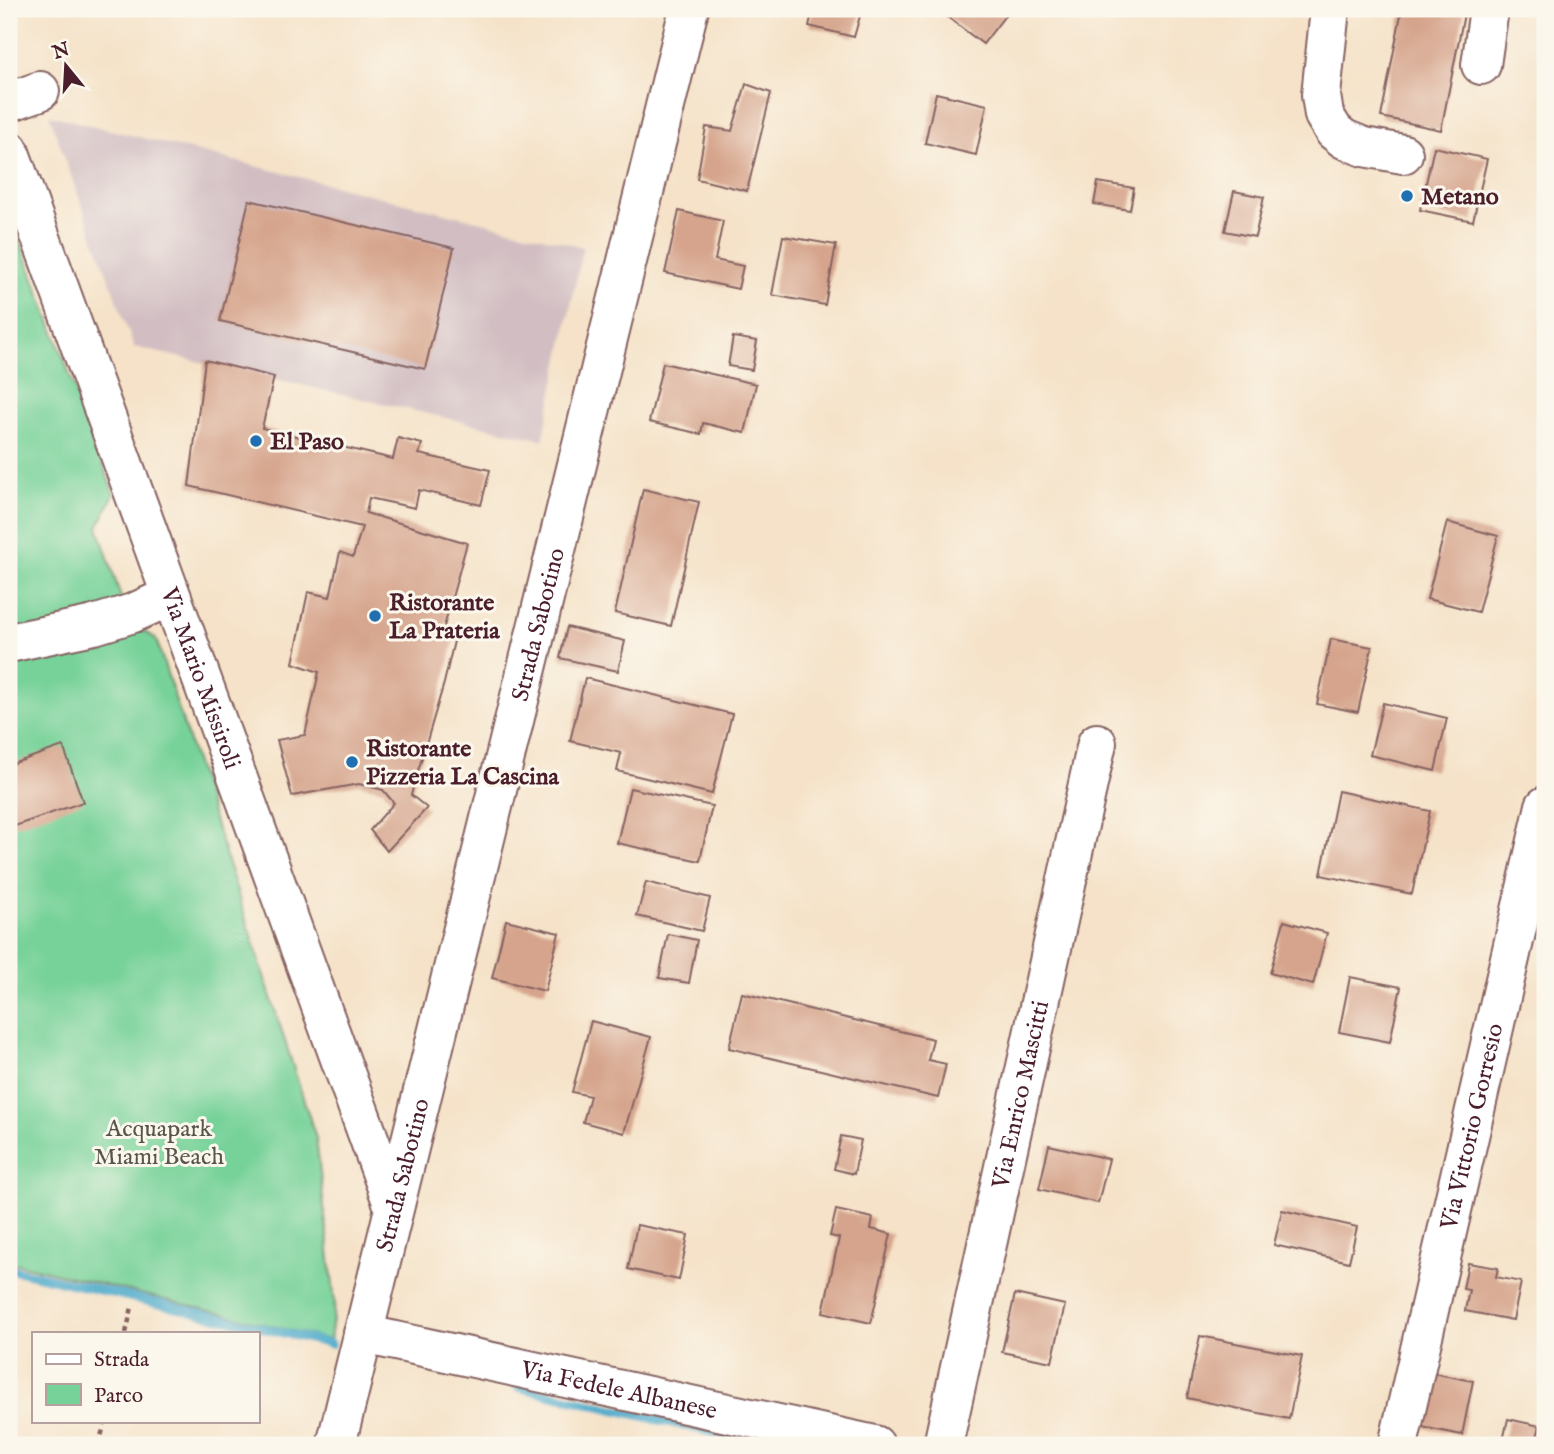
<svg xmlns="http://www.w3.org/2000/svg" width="1554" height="1454" font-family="'IM FELL English',serif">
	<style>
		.industrial { fill: #d2bec2 }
		.green { fill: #77d299; stroke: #607862; stroke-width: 2 }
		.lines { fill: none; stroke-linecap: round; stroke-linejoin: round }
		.stream { stroke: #4daacb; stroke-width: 9 }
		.building { fill: #d6a48c }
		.minor-casing { stroke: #866362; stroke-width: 42 }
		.path { stroke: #866362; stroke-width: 4.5; stroke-dasharray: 5 5; stroke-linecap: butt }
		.minor { stroke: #fff; stroke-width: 38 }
		.poi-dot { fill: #1f6fb2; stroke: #fbf7ec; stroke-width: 2.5 }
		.labels { text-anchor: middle; stroke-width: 6; stroke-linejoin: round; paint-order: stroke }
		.poi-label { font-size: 24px; font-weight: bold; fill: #4a1f2b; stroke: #fbf7ec; text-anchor: start }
		.street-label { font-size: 24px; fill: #4a1f2b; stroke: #fbf7ec }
		.park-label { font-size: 24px; fill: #58554c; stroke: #fbf7ec }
	</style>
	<rect width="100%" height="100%" fill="#fbf7ec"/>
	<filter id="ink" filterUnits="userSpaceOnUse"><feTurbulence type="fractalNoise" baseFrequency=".0143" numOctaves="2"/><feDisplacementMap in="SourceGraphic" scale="14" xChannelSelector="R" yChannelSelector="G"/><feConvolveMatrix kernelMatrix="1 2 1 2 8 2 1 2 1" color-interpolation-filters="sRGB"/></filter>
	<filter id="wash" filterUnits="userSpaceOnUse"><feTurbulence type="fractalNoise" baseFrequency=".00686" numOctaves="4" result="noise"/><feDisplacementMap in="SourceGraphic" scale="28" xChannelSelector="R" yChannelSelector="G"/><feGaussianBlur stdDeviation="1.57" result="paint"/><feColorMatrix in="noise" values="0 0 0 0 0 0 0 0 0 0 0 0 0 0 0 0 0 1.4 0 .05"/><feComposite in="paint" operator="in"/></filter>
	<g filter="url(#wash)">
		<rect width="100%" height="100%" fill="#f5e2c8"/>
		<!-- industrial -->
		<path class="industrial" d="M49 115 583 247 543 440 134 347Z"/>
		<!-- green -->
		<path class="green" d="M9 211 114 494 98 527 129 622 156 639 316 1138 335 1303 330 1340 9 1262Z"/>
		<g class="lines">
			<!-- stream -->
			<path class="stream" d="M9 1269 331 1344
				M518 1387 767 1445"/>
		</g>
		<g id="blocks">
			<!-- building -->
			<path class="building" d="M813 9H862L854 37 809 26Z
				M937 9H1010L983 44Z
				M1402 9H1465L1441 130 1381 117Z
				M746 84 771 93 747 191 697 179 706 127 732 131Z
				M936 93 987 105 976 155 925 143Z
				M1434 147 1487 159 1473 221 1420 210Z
				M1098 182 1134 188 1130 210 1094 204Z
				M1234 191 1264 197 1255 237 1225 231Z
				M249 200 454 248 425 369 220 321Z
				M679 211 723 221 715 260 743 266 738 289 665 273Z
				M783 236 836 245 825 305 772 295Z
				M733 337 757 341 752 370 728 366Z
				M205 360 274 377 262 428 393 459 398 438 422 444 419 454 490 470 481 505 419 490 415 508 369 498 366 513 467 543 442 634 455 637 444 683 411 795 427 808 387 851 370 830 394 803 383 790 359 784 292 796 277 740 305 735 319 672 293 663 308 592 330 597 340 552 353 557 362 527 189 486Z
				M663 363 756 384 745 433 703 423 701 434 649 422Z
				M643 489 699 502 671 626 615 613Z
				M1447 522 1498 536 1478 612 1427 599Z
				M567 627 625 641 618 671 560 658Z
				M1331 639 1372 647 1358 712 1317 704Z
				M585 678 732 714 712 794 617 771 621 753 570 741Z
				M1383 703 1447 718 1435 771 1370 755Z
				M63 746 83 802 9 828V765Z
				M630 788 712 806 700 861 617 843Z
				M1338 791 1430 811 1412 894 1321 875Z
				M646 882 710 898 702 931 637 916Z
				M506 920 559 933 545 991 492 978Z
				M1284 921 1327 933 1313 985 1270 973Z
				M668 934 697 940 689 983 659 978Z
				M1350 977 1401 987 1390 1042 1339 1032Z
				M742 993 933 1039 928 1060 946 1064 938 1098 729 1048Z
				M591 1021 651 1037 624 1133 583 1122 590 1096 572 1092Z
				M841 1136 861 1140 854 1174 834 1169Z
				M1049 1145 1109 1159 1098 1203 1039 1189Z
				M836 1210 873 1218 871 1229 891 1234 871 1323 823 1312 839 1238 830 1236Z
				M1282 1210 1357 1227 1349 1262 1274 1245Z
				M637 1225 688 1235 679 1280 628 1269Z
				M1468 1263 1498 1268 1496 1277 1521 1282 1513 1320 1465 1311 1469 1290 1463 1289Z
				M1015 1294 1065 1305 1052 1362 1002 1352Z
				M1200 1336 1302 1356 1289 1419 1187 1398Z
				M1427 1372 1473 1381 1462 1435 1417 1426Z
				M1508 1419 1540 1426 1535 1445H1502Z"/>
		</g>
	</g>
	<g filter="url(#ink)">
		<use href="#blocks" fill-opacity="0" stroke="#866362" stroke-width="2"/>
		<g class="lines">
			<!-- minor casing -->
			<g class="minor-casing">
				<g id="minor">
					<path d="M1330 9 1321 95 1324 115 1334 131 1344 139 1364 147 1403 154"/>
					<path d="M1481 65 1489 9"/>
					<path d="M9 102 40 91"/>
					<path id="s1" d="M9 150 394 1207"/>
					<path d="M9 643 94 625 133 613 171 596"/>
					<path id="s2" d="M363 1334 875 1445"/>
					<path id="s3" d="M336 1445 689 9"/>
					<path id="s4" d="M943 1445 1097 743"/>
					<path id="s5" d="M1398 1445 1545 806"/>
				</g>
			</g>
			<!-- path -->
			<path class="path" d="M126 1333 132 1307
				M99 1445 105 1421"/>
			<!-- minor -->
			<use href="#minor" class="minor"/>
		</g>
	</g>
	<!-- markers -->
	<g class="poi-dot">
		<circle cx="1407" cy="196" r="7"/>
		<circle cx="256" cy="441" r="7"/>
		<circle cx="375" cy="616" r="7"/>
		<circle cx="352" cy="762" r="7"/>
	</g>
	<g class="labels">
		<!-- poi labels -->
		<g class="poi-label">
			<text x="1421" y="204">Metano</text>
			<text x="270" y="449">El Paso</text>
			<text x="389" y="610">Ristorante<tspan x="389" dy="28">La Prateria</tspan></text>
			<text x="366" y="756">Ristorante<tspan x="366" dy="28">Pizzeria La Cascina</tspan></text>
		</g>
		<!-- street labels -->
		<g class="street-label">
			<text dy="8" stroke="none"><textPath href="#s3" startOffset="845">Strada Sabotino</textPath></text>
			<text dy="8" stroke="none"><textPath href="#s1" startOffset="562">Via Mario Missiroli</textPath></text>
			<text dy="8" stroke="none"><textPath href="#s4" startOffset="359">Via Enrico Mascitti</textPath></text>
			<text dy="8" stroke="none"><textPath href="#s5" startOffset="327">Via Vittorio Gorresio</textPath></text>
			<text dy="8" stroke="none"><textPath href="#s3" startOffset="278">Strada Sabotino</textPath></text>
			<text dy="8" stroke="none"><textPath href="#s2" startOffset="262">Via Fedele Albanese</textPath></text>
		</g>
		<!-- park labels -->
		<g class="park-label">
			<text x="159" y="1136">Acquapark<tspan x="159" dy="28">Miami Beach</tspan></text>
		</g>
	</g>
	<!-- margin -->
	<rect width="1554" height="1454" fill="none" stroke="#fbf7ec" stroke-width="35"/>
	<!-- legend -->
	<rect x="32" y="1332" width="228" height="91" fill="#fbf7ec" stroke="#b4a19f" stroke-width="2"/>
	<rect x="46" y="1354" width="35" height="10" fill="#ffffff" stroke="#b4a19f" stroke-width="2"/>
	<text x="94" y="1366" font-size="21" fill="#4a1f2b">Strada</text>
	<rect x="46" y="1384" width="35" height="21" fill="#77d299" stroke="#b4a19f" stroke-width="2"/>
	<text x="94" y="1402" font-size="21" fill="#4a1f2b">Parco</text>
	<!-- north arrow -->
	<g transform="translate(66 66) rotate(342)" stroke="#fbf7ec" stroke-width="5" paint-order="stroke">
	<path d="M0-5L12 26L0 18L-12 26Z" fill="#4a1f2b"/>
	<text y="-10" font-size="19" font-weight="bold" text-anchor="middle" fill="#4a1f2b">N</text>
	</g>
</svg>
